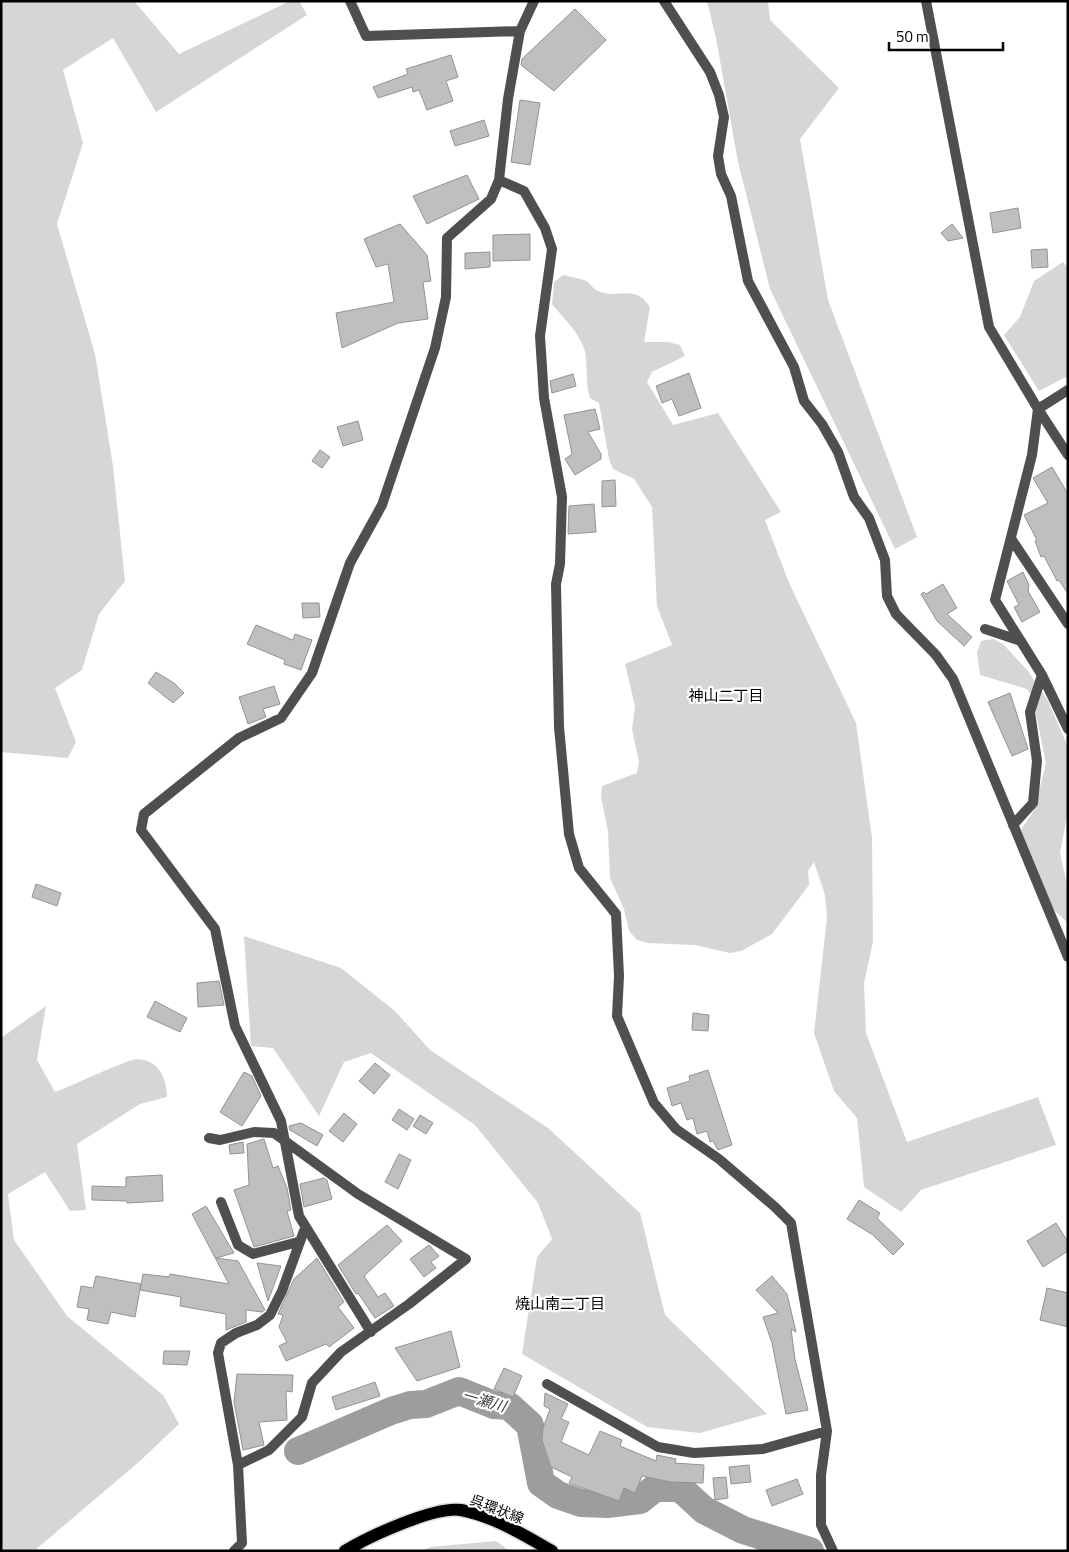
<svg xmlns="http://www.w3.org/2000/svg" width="1069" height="1552" font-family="'Titillium Web','Noto Sans JP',sans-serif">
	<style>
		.green { fill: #d6d6d6 }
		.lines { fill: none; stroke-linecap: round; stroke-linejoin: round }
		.river { stroke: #9d9d9d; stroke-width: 28 }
		.building { fill: #bfbfbf; stroke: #939393 }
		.primary-casing { stroke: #dbdbdb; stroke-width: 15 }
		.minor { stroke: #4f4f4f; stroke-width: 10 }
		.tertiary { stroke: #4f4f4f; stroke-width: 10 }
		.primary { stroke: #000; stroke-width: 12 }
		.labels { text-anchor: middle; stroke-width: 4.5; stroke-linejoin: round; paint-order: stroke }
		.street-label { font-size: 14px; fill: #000; stroke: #fff }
		.neighbourhood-label { font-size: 15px; fill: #000; stroke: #fff }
		.water-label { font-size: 15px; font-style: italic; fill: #3e3e3e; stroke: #fff }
	</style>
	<rect width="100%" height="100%" fill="#fff"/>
	<!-- green -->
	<path class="green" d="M1 1H134L179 54 290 1H299L307 15 156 112 113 38 63 70 83 143 57 224 95 354 113 466 125 581 99 614 82 670 55 688 76 742 68 758 1 752Z
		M707 1H768L770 20 839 88 800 139 828 300 917 537 895 549 770 289 738 162 716 38Z
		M1063 262 1068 268V376L1039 391 1004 335 1020 317 1034 281Z
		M563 275C570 277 579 278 586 281 590 283 593 289 598 291 619 300 634 283 650 307L644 342H668L680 345 685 356 652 372 647 382 673 425 718 413 781 512 765 520 789 583 856 723 872 838 873 942 864 983 866 1033 907 1142 1038 1097 1056 1145 921 1190 901 1212 864 1187 857 1118 834 1091 814 1033 827 917 825 895 814 862 808 871 809 885 772 934 741 951 730 953 695 945 648 943 637 940 629 931 624 909 610 878 608 831 601 797 602 786 637 773 639 762 632 729 635 706 625 664 672 645 657 606 652 507 634 479 613 469 609 459 599 403 590 398C585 383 588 367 585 352 581 334 563 318 552 304L554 282Z
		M993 639 1003 644 1028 671 1048 701 1068 747V811L1060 853 1068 889V923L1054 910 1021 830 1034 810 1046 764 1033 698 1027 689 980 675 977 653 981 641Z
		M244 936 341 968 395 1011 430 1050 548 1128 640 1213 665 1315 767 1414 700 1433 647 1427 522 1354 537 1257 552 1239 538 1203 475 1125 371 1053 344 1062 319 1116 273 1048 251 1046Z
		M46 1006 37 1060 55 1092C70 1087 127 1059 138 1059 159 1060 167 1079 167 1097L140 1104 77 1144 86 1210 70 1211 45 1172 8 1194 14 1240 67 1316 163 1395 179 1424 140 1461 34 1551H1V1038Z
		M496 1541 510 1551H422L430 1547Z"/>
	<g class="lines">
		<!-- river -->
		<path class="river" d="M298 1451 391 1411 410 1405 426 1404 459 1391 494 1405 509 1406 530 1425 541 1483 558 1495 581 1503 607 1504 640 1500 655 1488H680L704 1510 743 1530 810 1551"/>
	</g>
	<!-- building -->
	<path class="building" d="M575 9 606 40 554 91 521 65 522 59Z
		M451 55 458 77 446 81 453 101 427 110 419 90 413 92 412 87 378 98 373 87 408 74 406 69Z
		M520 100 540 103 530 165 511 162Z
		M484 120 489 136 455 146 450 131Z
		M467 175 479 199 427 224 413 196Z
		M1018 208 1021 228 993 233 990 213Z
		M400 224 427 255 431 281 423 282 428 319 398 323 342 348 336 313 394 302 388 264 376 267 364 239Z
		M952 224 963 238 948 241 941 233Z
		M530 234V260L493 261V235Z
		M1047 249 1048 267 1032 268 1031 250Z
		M490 252V267L465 269V253Z
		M689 373 701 408 679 416 672 399 662 403 656 386Z
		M573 374 576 386 552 393 550 381Z
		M595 409 600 429 588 432 601 454V459L575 475 565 459 572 454 564 415Z
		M358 421 363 440 343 446 337 427Z
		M320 450 330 457 322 468 312 461Z
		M1052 467 1068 494V594L1059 580 1057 581 1044 556 1041 557 1035 541 1037 540 1024 515 1048 503 1033 478Z
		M615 480 616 506 602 507V481Z
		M594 504 596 532 568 534 569 506Z
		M1023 572 1029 585 1028 591 1040 612 1022 622 1014 607 1019 605 1007 581Z
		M943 584 957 608 947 614 972 637 964 646 937 621 921 594 924 592 926 594Z
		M302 603H319L320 617 303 618Z
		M256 625 293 640 295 634 312 640 301 670 284 664 285 660 247 644Z
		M156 672 174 683 184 693 173 703 148 683Z
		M274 686 280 704 263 709 266 717 248 724 239 697Z
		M1010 693 1028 749 1012 756 988 702Z
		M36 884 61 893 57 906 32 897Z
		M219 981 224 1005 198 1007 197 983Z
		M155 1001 187 1018 180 1032 147 1017Z
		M693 1013 709 1015 708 1031 692 1030Z
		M375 1063 390 1075 374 1094 359 1081Z
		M708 1070 732 1145 718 1150 713 1141 710 1142 707 1131 697 1134 693 1118 687 1120 681 1103 672 1106 667 1088 690 1081 689 1076Z
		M244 1072 252 1076 261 1096 242 1126 220 1112Z
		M399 1109 414 1119 407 1130 392 1120Z
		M344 1113 357 1124 343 1142 329 1131Z
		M420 1115 433 1123 426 1134 413 1126Z
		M301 1123 323 1135 317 1146 290 1130 289 1126Z
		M264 1139 273 1168 278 1166 287 1188 291 1210 287 1211 294 1236 254 1247 234 1190 249 1185 247 1144Z
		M243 1142 244 1153 230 1154 229 1145Z
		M399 1154 411 1160 398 1189 385 1182Z
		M162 1175 163 1201 127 1203V1201L92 1200V1186L126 1187V1177Z
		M324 1178 327 1180 332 1199 304 1207 300 1184Z
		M859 1200 880 1213 877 1218 904 1244 893 1255 873 1235 847 1219Z
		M206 1206 234 1253 216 1258 238 1261 265 1310 262 1312 246 1310V1322L226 1330V1314L180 1306 181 1297 140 1290 143 1274 169 1277 170 1274 229 1284 192 1214Z
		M1056 1223 1068 1242V1251L1043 1267 1027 1241Z
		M387 1225 402 1241 364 1276 378 1297 385 1293 394 1306 375 1318 358 1293 356 1294 338 1265Z
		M429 1245 439 1256 431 1262 436 1268 424 1277 410 1259Z
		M317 1258 344 1302 338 1307 354 1328 329 1347 326 1344 286 1361 279 1346 287 1342 279 1327 283 1315 278 1314 294 1279Z
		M257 1263 281 1266 268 1301Z
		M96 1276 141 1284 135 1317 111 1312 108 1324 87 1320 89 1309 77 1307 81 1286 93 1288Z
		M772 1276 787 1294 796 1332 791 1329 795 1359 808 1410 786 1414 772 1343 763 1317 778 1313 756 1290Z
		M1047 1288 1068 1293V1327L1040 1320Z
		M451 1331 460 1367 417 1381 395 1348Z
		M164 1351H190L187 1365 163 1364Z
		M504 1368 522 1376 513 1397 494 1389Z
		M237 1374 293 1375 292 1392 286 1391 287 1420 259 1422 264 1445 243 1450 234 1402Z
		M375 1382 380 1396 336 1410 332 1397Z
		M545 1393 568 1404 561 1419 569 1422 561 1442 589 1455 600 1431 622 1440 620 1446 656 1461 657 1455 676 1459 675 1463 704 1465 703 1483 671 1482 642 1476 635 1493 624 1488 619 1501 569 1483 572 1477 551 1467 542 1440 543 1428 550 1409 544 1406Z
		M749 1465 751 1482 731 1484 729 1467Z
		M726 1477 728 1498 715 1500 713 1478Z
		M797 1479 803 1494 772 1506 766 1490Z"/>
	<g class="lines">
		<!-- primary casing -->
		<g class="primary-casing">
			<path id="primary" d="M345 1551C368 1537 434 1506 461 1510 493 1516 524 1535 552 1551"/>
		</g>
		<!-- minor -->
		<path class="minor" d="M350 1 366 36 520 31
			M664 1 710 72 719 95 724 117 718 156 721 174 731 196 748 281 794 367 804 401 822 424 838 452 854 497 869 518 885 560 887 596 896 614 936 655 953 679 1068 957
			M926 1 989 327 1038 409
			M499 180 524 191 545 228 552 249 540 336 544 398 562 497 560 564 556 584 559 727 569 834 579 868 616 914 619 976 617 1016 654 1103 676 1129 719 1159 775 1207 791 1223 827 1431 821 1475V1525L833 1551
			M1068 390 1038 409 1032 455 995 600 1042 675 1068 729
			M1012 540 1068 624
			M985 629 1021 641
			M1013 825 1033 803 1037 761 1030 712 1042 675
			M209 1138 220 1140 254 1132 274 1133 358 1194 466 1259 409 1304 341 1352 312 1383 302 1417 269 1450 238 1465
			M221 1202 238 1245 253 1254 298 1242
			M371 1332 299 1216 281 1121 235 1026 215 929 141 830 144 814 239 738 281 718 312 673 350 563 382 505 435 348 446 297 447 238 491 199 499 180 508 99 520 31 534 1
			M547 1384 658 1447 694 1453 763 1449 827 1431
			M234 1551 242 1543 238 1465 218 1353 221 1343 236 1333 257 1325 270 1315 282 1291 305 1228"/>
		<!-- tertiary -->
		<path class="tertiary" d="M1038 409 1068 455"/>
		<!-- primary -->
		<use href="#primary" class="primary"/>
	</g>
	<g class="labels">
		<!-- street labels -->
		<g class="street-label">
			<text transform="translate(497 1509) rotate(21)" y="5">呉環状線</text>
		</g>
		<!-- neighbourhood labels -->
		<g class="neighbourhood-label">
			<text x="726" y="701">神山二丁目</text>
			<text x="560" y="1309">焼山南二丁目</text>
		</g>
		<!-- water labels -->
		<g class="water-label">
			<text transform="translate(484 1401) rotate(16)" y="5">一瀬川</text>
		</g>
	</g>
	<!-- border -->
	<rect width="1069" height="1552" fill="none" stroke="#000000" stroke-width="5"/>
	<!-- scale -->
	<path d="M889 42v8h114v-8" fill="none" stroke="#000000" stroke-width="2.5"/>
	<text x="896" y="42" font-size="15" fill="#000000" stroke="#ffffff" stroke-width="4" paint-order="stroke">50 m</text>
</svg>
